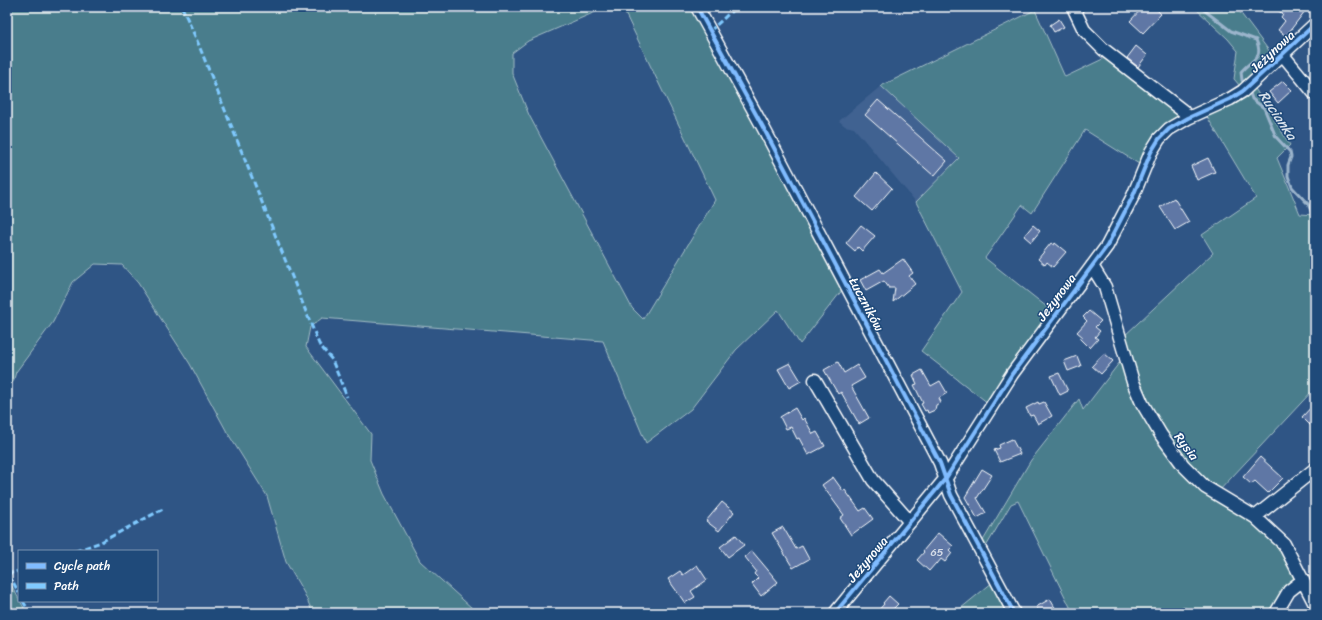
<svg xmlns="http://www.w3.org/2000/svg" width="1322" height="620" font-family="Sriracha,sans-serif">
	<style>
		.built { fill: #416291 }
		.green { fill: #487d8c; stroke: #a4bec6 }
		.lines { fill: none; stroke-linecap: round; stroke-linejoin: round }
		.stream { stroke: #9cb5cc; stroke-width: 3 }
		.building { fill: #5f77a5; stroke: #fff }
		.minor-casing { stroke: #fff; stroke-width: 15 }
		.minor { stroke: #1f4a7a; stroke-width: 12 }
		.quiet { stroke: #80caff; stroke-width: 3; stroke-dasharray: 6 3; stroke-linecap: butt }
		.cycleway-casing { stroke: #1f4a7a; stroke-width: 6 }
		.cycleway { stroke: #80bcff; stroke-width: 4 }
		.labels { text-anchor: middle; stroke-width: 3; stroke-linejoin: round; paint-order: stroke }
		.number-label { font-size: 11px; fill: #d7dde8 }
		.street-label { font-size: 13px; fill: #fff; stroke: #1f4a7a }
		.water-label { font-size: 14px; font-style: italic; fill: #d6e0ea; stroke: #1f4a7a }
	</style>
	<rect width="100%" height="100%" fill="#2f5585"/>
	<filter id="ink" filterUnits="userSpaceOnUse"><feTurbulence type="fractalNoise" baseFrequency=".025" numOctaves="2"/><feDisplacementMap in="SourceGraphic" scale="8" xChannelSelector="R" yChannelSelector="G"/><feConvolveMatrix kernelMatrix="1 2 1 2 8 2 1 2 1" color-interpolation-filters="sRGB"/></filter>
	<g filter="url(#ink)">
		<!-- built -->
		<path class="built" d="M881 86 959 158 916 202 854 128 845 126 839 121Z"/>
		<!-- green -->
		<path class="green" d="M7 7H607L528 41 512 53V73L529 115 632 308 643 319 715 200 624 11 616 7H693L843 289 800 344 778 310 736 350 691 409 646 443 603 341 322 318 310 327 306 347 371 434 370 460 384 494 420 561 473 609 468 613H313L304 593 286 562 267 496 227 432 190 364 138 283 122 265 95 264 73 282 53 322 16 372 13 382 7 385Z
			M1194 7H1236L1273 56 1240 86 1234 79 1238 51 1228 39Z
			M1035 10 1065 77 1109 56 1182 115C1156 129 1151 139 1139 164L1085 130 1032 213 1022 205 985 258 1052 311 988 403 921 351 962 292 916 202 959 158 881 86Z
			M1254 87 1290 145 1277 158 1300 214 1315 215V388L1218 492 1185 464 1145 402 1123 337 1213 253 1202 235 1256 198 1206 115Z
			M1123 358 1180 467 1253 520 1281 547 1295 576 1294 581 1273 613H1193L1183 606 1178 613H1073L1018 501 1011 504 984 550 981 544 1031 460 1079 399 1083 410Z
			M7 580 9 581 19 599V601H20L27 613H7Z
			M993 582 1011 613H955Z"/>
		<g class="lines">
			<!-- stream -->
			<path class="stream" d="M1200 7 1231 31 1256 40C1265 59 1250 60 1241 72L1242 80 1245 84
				M1249 90 1252 99 1264 108 1276 137 1290 152 1291 157 1288 165V176L1292 187 1308 204 1315 220"/>
		</g>
		<!-- building -->
		<path class="building" d="M1143 7H1154L1161 14 1143 33 1130 21Z
			M1273 7H1299L1305 11 1286 36 1278 30 1285 21 1281 17 1283 14Z
			M1059 19 1064 27 1054 32 1050 25Z
			M1136 46 1147 55 1138 67 1127 58Z
			M1283 81 1292 90 1278 103 1269 92Z
			M878 100 947 161 934 176 865 115Z
			M1208 158 1215 172 1197 180 1191 166Z
			M876 173 892 188 872 211 856 197Z
			M1174 198 1189 222 1175 230 1160 207Z
			M861 225 875 236 862 251 858 247 855 251 846 243Z
			M1033 225 1040 231 1031 242 1024 236Z
			M1051 243 1054 245 1055 243 1066 252 1053 267 1047 262 1045 265 1038 259Z
			M903 259 913 273 909 276 915 284 893 302 895 288H889L884 281 866 291 860 280 880 269 883 273Z
			M1089 311 1101 321 1095 327 1100 331 1095 337 1098 339 1090 348 1080 338 1083 337 1077 332 1087 321 1083 317Z
			M1104 353 1113 361 1101 374 1092 366Z
			M1077 356 1081 366 1068 371 1064 361Z
			M838 362 844 373 857 365 865 378 851 386 869 418 859 424 841 392 838 394 824 370Z
			M790 363 801 381 789 388 778 369Z
			M922 370 931 386 940 381 947 393 939 398 941 402 936 405 935 410 928 413 927 410 925 411 921 404 923 403 914 385 917 384 913 375Z
			M1059 373 1068 391 1060 395 1051 376Z
			M1038 402 1039 404 1044 402 1052 416 1038 424 1033 415 1030 416 1026 408Z
			M1315 403V430L1302 417Z
			M795 408 802 420 804 418 813 434 817 432 825 446 808 455 799 438 797 439 791 427 786 429 780 417Z
			M1012 439 1020 454 1000 462 994 450 1000 448 999 445Z
			M1260 457 1283 478 1268 493 1255 481 1251 484 1243 477Z
			M982 469 992 475 977 498 986 513 977 518 965 497Z
			M833 477 843 491 845 490 860 511 865 508 873 519 851 535 840 518 844 515 822 485Z
			M722 502 734 512 719 531 706 521Z
			M783 527 796 549 802 546 809 559 793 568 772 533Z
			M938 533 953 546 949 550 952 553 945 562 941 559 937 564 936 563 929 571 917 560 924 552 923 551Z
			M736 535 744 545 728 557 720 547Z
			M752 551 778 582 761 596 752 584 758 578 754 574 756 571 745 557Z
			M697 565 707 580 691 591 695 597 685 603 668 579 680 571 683 575Z
			M889 596 898 604 889 613H876L884 604 883 603Z
			M1050 599 1058 613H1040L1036 607Z"/>
		<g class="lines">
			<!-- minor casing -->
			<g class="minor-casing">
				<path id="minor" d="M697 7 764 129 940 463 951 495 1014 613
					M1073 7 1084 30 1103 49 1183 111 1188 118
					M1283 55 1315 94
					M1092 266 1105 287 1133 382 1142 403 1161 435 1183 465 1205 487 1255 517 1284 544 1315 604
					M815 380 873 480 910 522
					M1255 517 1315 469
					M835 613 946 478 1012 374 1107 246 1133 196 1151 152 1159 139 1169 129 1188 118 1230 99 1243 91 1315 24
					M1276 613 1289 591 1303 580"/>
			</g>
			<!-- minor -->
			<use href="#minor" class="minor"/>
			<!-- quiet -->
			<path class="quiet" d="M182 7 198 43 319 344 332 360 347 397
				M710 31 736 7
				M76 551 101 542 163 509
				M7 574 19 571
				M7 577 13 582 19 593
				M23 601 30 613"/>
			<!-- cycleway casing -->
			<g class="cycleway-casing">
				<path id="cycleway" d="M697 7 764 129 940 463 951 495 1014 613
					M835 613 946 478 1012 374 1107 246 1133 196 1151 152 1159 139 1169 129 1188 118 1230 99 1243 91 1315 24"/>
			</g>
			<!-- cycleway -->
			<use href="#cycleway" class="cycleway"/>
		</g>
	</g>
	<g class="labels">
		<!-- number labels -->
		<g class="number-label">
			<text x="937" y="556">65</text>
		</g>
		<!-- street labels -->
		<g class="street-label">
			<text transform="translate(1272 51) rotate(-43)" y="5">Jeżynowa</text>
			<text transform="translate(1056 297) rotate(-53)" y="5">Jeżynowa</text>
			<text transform="translate(867 304) rotate(62)" y="5">Łuczników</text>
			<text transform="translate(1187 446) rotate(53)" y="5">Rysia</text>
			<text transform="translate(867 559) rotate(-50)" y="5">Jeżynowa</text>
		</g>
		<!-- water labels -->
		<g class="water-label">
			<text transform="translate(1278 115) rotate(56)" y="5">Rucianka</text>
		</g>
	</g>
	<!-- margin -->
	<rect width="1322" height="620" fill="none" stroke="#1f4a7a" stroke-width="24"/>
	<rect x="12" y="12" width="1298" height="596" fill="none" stroke="#fff" stroke-width="1.5" filter="url(#ink)"/>
	<!-- legend -->
	<rect x="18" y="550" width="140" height="52" fill="#1f4a7a" stroke="#7992af"/>
	<rect x="26" y="563" width="20" height="6" fill="#80bcff" stroke="#7992af"/>
	<text x="54" y="570" font-size="12" fill="#ffffff">Cycle path</text>
	<rect x="26" y="583" width="20" height="6" fill="#80caff" stroke="#7992af"/>
	<text x="54" y="590" font-size="12" fill="#ffffff">Path</text>
</svg>
